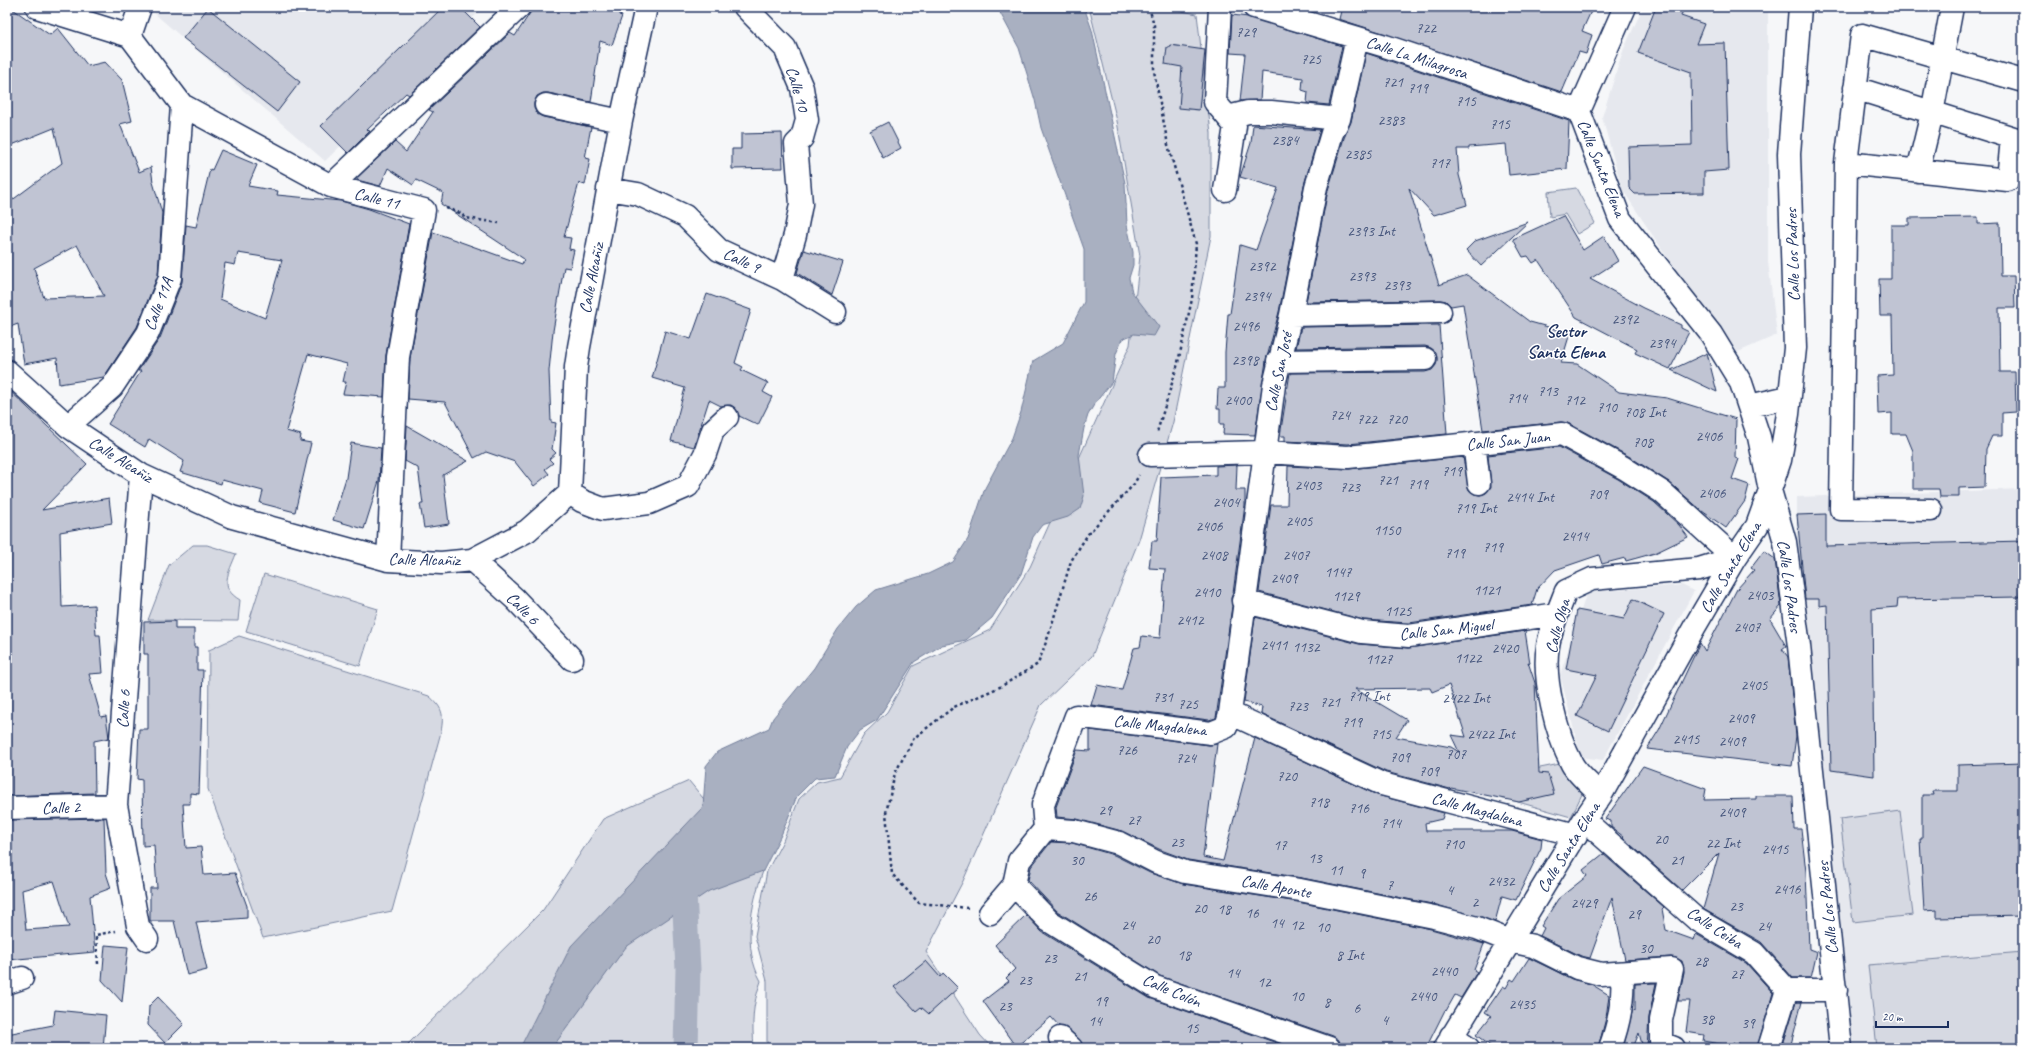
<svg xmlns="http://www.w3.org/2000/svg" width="2030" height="1055" font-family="Caveat,sans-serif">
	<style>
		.built { fill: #e6e8ee }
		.green { fill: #d6d9e2; stroke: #7884a0 }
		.water { fill: #a9b0c1; stroke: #707c99 }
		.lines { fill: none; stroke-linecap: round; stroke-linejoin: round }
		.canal { stroke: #a9b0c1; stroke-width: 25 }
		.building { fill: #c0c4d3; stroke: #1b2f5e; fill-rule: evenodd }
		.minor-casing { stroke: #1b2f5e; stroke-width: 25 }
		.path { stroke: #1b2f5e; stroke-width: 2.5; stroke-dasharray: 3 3; stroke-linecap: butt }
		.minor { stroke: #fff; stroke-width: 22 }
		.labels { text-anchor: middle; stroke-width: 3; stroke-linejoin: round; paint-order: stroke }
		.number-label { font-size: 15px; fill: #44547b }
		.street-label { font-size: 17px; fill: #1b2f5e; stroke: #fff }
		.neighbourhood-label { font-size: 18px; font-weight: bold; fill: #1b2f5e; stroke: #fff }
	</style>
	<rect width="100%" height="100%" fill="#f6f7f9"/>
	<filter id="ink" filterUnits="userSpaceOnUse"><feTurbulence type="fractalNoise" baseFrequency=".025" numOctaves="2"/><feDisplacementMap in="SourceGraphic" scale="8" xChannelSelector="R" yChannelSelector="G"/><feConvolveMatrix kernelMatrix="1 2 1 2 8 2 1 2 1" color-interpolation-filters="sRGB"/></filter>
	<g filter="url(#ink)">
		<!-- built -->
		<path class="built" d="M158 7H484L325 161 155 14Z
			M1643 7H1768V262L1777 335 1738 352 1671 263 1622 189 1602 117 1623 51Z
			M2023 489V1048H1854L1797 539V497Z
			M1682 585 1694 591 1603 760 1581 757 1560 675 1587 592Z"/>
		<!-- green -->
		<path class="green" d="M1089 7H1161L1197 14 1211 133V236L1173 422 1139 540 1092 656 1041 705 963 881 926 952 980 1035 992 1048H767V981L755 936 767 871 783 841 799 799 817 782 840 777 864 734 887 712 913 666 990 630 1030 567 1130 345 1140 256 1117 121Z
			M1576 188 1595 223 1577 234 1565 214 1550 217 1548 192Z
			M193 545H207L236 554C229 573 218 587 240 600L238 621 148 620 169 565Z
			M264 574 378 609 360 666 246 631Z
			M239 636 429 696C443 708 444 714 441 732L392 911 263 938 208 789 209 650Z
			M1565 763 1584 790 1571 817 1511 800 1510 774Z
			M689 781 763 871C751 906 742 947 761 981 752 1006 752 1022 754 1048H408V1044L543 910 603 819Z
			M1900 811 1913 915 1853 922 1840 819Z
			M2023 952V1048H1877L1868 965Z"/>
		<!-- water -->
		<path class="water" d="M997 7H1084L1092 30 1125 183 1127 225 1133 252V265L1129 278 1132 292 1159 327 1154 336 1134 334 1122 339 1116 354 1112 382 1095 403 1088 415 1084 428 1079 455 1084 496 1080 509 1068 517 1042 525 1033 537 1021 574 992 618 966 640 942 645 914 662 877 720 860 730 847 747 835 776 815 778 797 796 782 833 763 871 709 891 626 947 552 1048H520L571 946 703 807 706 766 717 752 769 728 773 718 814 668 838 629 856 607 876 590 928 574 953 562 968 539 985 488 1012 438 1021 412 1033 361 1063 343 1084 302V249L1041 128 1035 100 1019 48Z"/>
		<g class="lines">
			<!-- canal -->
			<path class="canal" d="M683 874 688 969 686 1048"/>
		</g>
		<!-- building -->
		<path class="building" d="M7 7H10L50 35 58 28 88 66 105 62 122 80 132 121 120 124 139 172 151 167 153 182 162 213 158 275 137 327 104 377 59 384 57 358 24 364 18 324 7 328V204L62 163 54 128 7 147ZM77 245 104 296 44 298 34 268Z
			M443 7H460L480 27 409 95 406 93 367 130 370 131 348 153 321 126Z
			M534 7H620L619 15 622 16 612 45 600 41 591 102 548 93H543L537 96 534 103V108L537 114 543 117 591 127 585 158 590 159 585 185 579 183 564 237 571 238 569 249 574 250 570 268 564 267 553 331 549 371 551 422 556 423 552 449 556 453 549 459 553 463 545 469 549 474 534 486 515 462 486 452 474 458 445 402 408 399 410 358 433 232 522 264 524 259 441 204 443 193 416 180 413 185 388 168 380 186 357 180V178L395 142 406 152 433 112 429 110 510 33 515 36Z
			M1342 7H1593L1582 31 1592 35 1586 54 1579 52 1562 92 1339 19Z
			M1656 7H1684L1681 16 1704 24 1696 44 1725 43 1729 170 1704 172V193L1635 194 1629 188 1628 147 1692 145 1691 72 1638 53Z
			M208 8 300 82 277 112 183 38Z
			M1232 15 1248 17 1342 46 1329 105 1307 103 1308 92 1302 90 1303 78 1262 72 1260 100 1240 101 1245 54 1230 53Z
			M1170 45 1205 50 1199 110 1179 108 1182 67 1165 64 1167 47H1170Z
			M1366 53 1569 121 1567 169 1509 175 1506 144 1469 147V149H1457L1459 175 1467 205 1434 215 1409 188 1439 285 1467 275 1530 322 1570 333 1561 363 1577 364 1619 392 1667 398 1736 419 1735 458 1739 459 1732 479 1749 485 1745 501 1726 528 1702 511 1669 482 1630 457 1568 423 1561 422 1483 430 1463 304 1451 306 1446 301 1440 300 1306 302 1328 190 1344 138 1351 122Z
			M888 122 901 148 883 158 870 131Z
			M1253 125 1320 130 1304 185 1279 312 1266 361 1255 435 1223 434 1224 424H1220V409H1217L1218 388H1225V352L1228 314H1230L1240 245 1256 250 1278 188 1240 177 1251 143Z
			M782 133 783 168 732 169V149H741V134Z
			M221 150 257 165 248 186 278 191 277 195 341 201 369 209 409 224 386 355 384 397 343 394 346 382H343L347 364 308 354 286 431 301 435 300 441 311 443 295 512 260 503 263 491 222 480 221 484 180 472 184 461 149 439 145 447 108 424 141 371H138L160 338 182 282 186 225 196 227 210 169 212 170ZM238 253 282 260 265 318 220 299 225 263 235 265Z
			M1563 216 1583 250 1604 236 1618 261 1590 279 1644 308 1681 325V328L1689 332 1670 369 1635 353 1637 349 1576 317 1538 260 1533 263 1528 256 1523 257 1513 239Z
			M1978 217V224L2000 223 2001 276H2014L2015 308H1999L2000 372H2015L2016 412 2002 413V436H1992L1986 449 1985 487 1959 488V497H1940L1939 489H1913V451L1906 434H1892V413L1878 414 1877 376 1893 375 1892 316H1880L1879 279H1891V225H1909V218Z
			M1528 222 1481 266 1466 250 1475 241Z
			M804 250 843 262 832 295 797 273Z
			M707 294 751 310 735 363 743 367 741 370 768 383 763 392 772 397 758 425 739 416 736 409 731 405 721 406 709 400 694 447 671 441 685 388 652 378 665 331 691 339Z
			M1439 325 1447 434 1348 444 1285 441V436H1280L1290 373 1425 372 1432 370 1436 365 1437 359 1436 352 1431 348 1425 346 1296 348 1301 327Z
			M1707 353 1717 392 1671 370Z
			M7 388 87 464 42 510 109 498 112 523 60 532 62 607 94 605 96 635H100L103 673 89 674 101 717 106 716 109 738 94 741 95 793 7 796Z
			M407 426 468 461 443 475 449 524 424 528 420 504H423L418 468 405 461Z
			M351 443 381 448 379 481 364 529 333 520 346 478Z
			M1559 447 1618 479 1654 502 1679 525 1688 537 1655 553 1626 561 1625 558 1602 564 1599 555 1555 570 1537 589 1532 605 1409 623 1364 620 1259 592 1271 505H1287L1288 466 1349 469 1463 457 1469 490 1474 494 1480 495 1486 493 1491 487 1488 455Z
			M1237 465 1236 490H1245V505L1233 593 1231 598 1232 606 1216 718 1209 720 1091 705 1097 685 1122 690 1134 648 1140 647 1142 636 1160 638 1165 569 1149 568 1152 541H1157L1161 477 1216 475V466Z
			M1826 514V546L2023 541V586H2021L2019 597 1898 599 1897 607 1872 609 1874 776 1831 770 1827 605 1819 606V599H1805L1797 515Z
			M1764 551 1775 559 1781 606 1770 619 1786 646 1782 649 1788 657 1796 736 1792 766 1647 749 1659 730 1700 643 1705 651 1737 589 1754 570 1751 568Z
			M1633 599 1664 614 1608 731 1577 716 1597 675 1566 669 1577 610 1624 619Z
			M1255 617 1359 644 1408 648 1525 631 1530 663 1528 662 1535 683 1539 773 1548 774 1554 794 1519 802 1451 788 1450 789 1386 772 1261 714 1262 707 1244 702ZM1449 685 1466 737 1451 735 1459 752 1451 747 1396 737 1407 720 1355 689 1430 688 1432 692Z
			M175 621V629H194V647H197V670H203L199 794 190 793V804H183L186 848 201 847 204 875 235 873 247 906V918L196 922 207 970 187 975 174 921H150V888H157L154 845 143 846 142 780 137 779 139 729H148V654H144V622Z
			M1090 730 1209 745 1217 744 1203 857 1223 861 1255 738 1377 795 1444 813 1442 819 1425 823 1426 831H1512L1542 839 1541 848 1516 900 1502 896 1495 922 1437 905 1302 878 1188 860 1161 850 1122 831 1077 819 1057 817 1056 807 1077 750 1090 751Z
			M2023 763V916L1937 918V910L1924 911 1920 839H1922V795H1934L1933 791H1958V765Z
			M1643 766 1706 789 1704 800 1756 799V796H1793L1794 829H1801L1806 872 1809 949 1817 952 1811 978H1793L1761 942 1703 909 1719 853 1682 890 1623 838 1624 837 1611 827V821L1605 819Z
			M104 818 106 873 111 888 90 896 95 952 7 960V820ZM54 881 69 927 26 930 22 890Z
			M1051 842 1072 843 1114 855 1150 873 1183 884 1298 902 1431 929 1484 944 1474 970 1477 972 1461 998 1455 995 1446 1011 1445 1010 1426 1048H1341L1339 1040 1333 1036 1160 976 1057 911 1028 880 1031 867Z
			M1603 854 1664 907 1662 909 1666 930 1694 940 1696 934 1746 963 1773 993 1757 1048H1749L1733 1042 1731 1046 1703 1041 1704 1035 1686 1032 1690 1001H1678L1684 972 1682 961 1671 957 1625 960 1612 897 1590 958 1581 956 1540 936 1544 928 1541 926 1558 899 1587 876 1583 870Z
			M1026 915 1042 932 1149 998 1291 1048H1083L1079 1039 1068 1029 1059 1026 1051 1017 1016 1047 983 1001 1009 981 1006 978 1015 969 995 945Z
			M105 945 128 947 122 1002 102 980Z
			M1529 958 1572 979 1591 984 1609 995 1606 1018 1598 1048H1493L1476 1035 1491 1016 1485 1012 1503 986 1506 988 1511 979 1514 981Z
			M926 961 940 977 943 973 958 988 929 1014 921 1007 916 1011 894 987Z
			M1656 983 1649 1017 1647 1048H1643L1639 1033 1633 1048H1623L1633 1009 1635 1011V984Z
			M158 997 184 1024 165 1043 148 1025 149 1006Z
			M1796 1002H1802L1790 1048H1782Z
			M55 1010 106 1015 103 1048H7V1034L53 1025Z"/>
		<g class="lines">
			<!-- minor casing -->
			<g class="minor-casing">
				<path id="minor" d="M37 7 130 36 182 105 331 186 424 210 398 357 388 560
					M745 7 785 48 802 88 807 120 802 138 796 144 801 204 795 235 782 279
					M1220 7 1215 102 1235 126 1225 190
					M1254 7 1385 46 1579 111
					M1800 7 1789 154 1795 348 1788 414 1780 460 1770 490 1785 542 1799 646 1841 1048
					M130 36 140 7
					M1855 88 2023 141
					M546 105 621 121
					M1228 117 1248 112H1271L1339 119
					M1846 163 2008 180 2012 138
					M1918 171 1932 113 1952 7
					M331 186 519 7
					M608 189 638 194 685 216 719 250 782 279 835 312
					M1291 315 1440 312
					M1278 361 1425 359
					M7 371 68 426 141 475 232 517 388 560 441 563 472 560 527 531 570 493 576 367 579 347 621 121 646 7
					M1749 406 1789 397
					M68 426 112 387 148 333 170 278 182 105
					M1474 443 1479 483
					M1150 455 1264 452 1348 457 1562 434 1624 468 1662 492 1735 558
					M141 475 116 805 138 926 147 939
					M570 493 582 501 603 509 649 503 688 486 705 454 713 430 727 417
					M1931 510 1841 509 1846 163 1862 35 2023 81
					M472 560 515 599 572 659
					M1243 601 1362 632 1409 636 1556 614
					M1230 713 1382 784 1576 835
					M1601 795C1592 786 1578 775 1572 764 1557 735 1542 678 1548 646 1551 627 1559 609 1566 591L1592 579 1699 569 1735 558
					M7 808 116 805
					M1584 820 1696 919 1754 953 1787 990H1836
					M1045 829 1074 831 1119 843 1156 862 1185 872 1300 890 1434 917 1477 928 1510 941 1533 946 1577 968 1601 974 1672 969 1661 1020V1043L1674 1048
					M1014 885 1049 921 1155 987 1329 1048
					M990 913 1014 885 1019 861 1045 829 1043 805 1076 716 1211 733 1226 727 1230 713 1274 385 1291 315 1316 187 1332 133 1339 119 1357 38
					M7 983 22 978
					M1451 1036 1468 1048
					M1060 1038 1071 1048
					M1445 1048 1584 820 1601 795 1695 626 1735 558 1757 526 1770 490 1759 437 1741 383 1711 334 1620 219 1579 111 1625 7
					M1610 1048C1619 1024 1624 999 1622 973
					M1769 1048 1787 990"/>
			</g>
			<!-- path -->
			<path class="path" d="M1149 7 1154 25V71L1168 145 1196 244 1192 299 1177 367 1157 432
				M446 208 460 213 466 218 499 223
				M968 908 919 903 892 874 886 813 895 773 914 738 954 707 1000 687 1038 664 1049 634 1071 561 1088 534 1134 484 1139 475
				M98 964 96 935 116 931"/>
			<!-- minor -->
			<use href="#minor" class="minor"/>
		</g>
	</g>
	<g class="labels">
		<!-- number labels -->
		<g class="number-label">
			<text x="1426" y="33">722</text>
			<text x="1246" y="37">729</text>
			<text x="1311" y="64">725</text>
			<text x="1393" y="87">721</text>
			<text x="1418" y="93">719</text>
			<text x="1466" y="106">715</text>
			<text x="1391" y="125">2383</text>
			<text x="1500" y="129">715</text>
			<text x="1285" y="145">2384</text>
			<text x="1358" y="159">2385</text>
			<text x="1440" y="168">717</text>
			<text x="1371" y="236">2393 Int</text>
			<text x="1262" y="271">2392</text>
			<text x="1362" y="281">2393</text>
			<text x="1397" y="290">2393</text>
			<text x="1257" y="301">2394</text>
			<text x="1625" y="324">2392</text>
			<text x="1246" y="331">2496</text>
			<text x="1662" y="348">2394</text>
			<text x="1245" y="365">2398</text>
			<text x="1548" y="396">713</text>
			<text x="1517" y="403">714</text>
			<text x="1238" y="405">2400</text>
			<text x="1575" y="405">712</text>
			<text x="1607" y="412">710</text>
			<text x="1645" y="417">708 Int</text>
			<text x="1340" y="420">724</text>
			<text x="1367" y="424">722</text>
			<text x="1397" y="424">720</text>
			<text x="1709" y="441">2406</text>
			<text x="1643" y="447">708</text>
			<text x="1452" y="476">719</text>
			<text x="1388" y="485">721</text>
			<text x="1418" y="489">719</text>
			<text x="1308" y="490">2403</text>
			<text x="1350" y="492">723</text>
			<text x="1712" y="498">2406</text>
			<text x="1598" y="499">709</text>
			<text x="1530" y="502">2414 Int</text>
			<text x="1226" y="507">2404</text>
			<text x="1476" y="513">719 Int</text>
			<text x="1299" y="526">2405</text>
			<text x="1209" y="531">2406</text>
			<text x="1387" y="535">1150</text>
			<text x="1575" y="541">2414</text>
			<text x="1493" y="552">719</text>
			<text x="1455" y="558">719</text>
			<text x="1214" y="560">2408</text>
			<text x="1296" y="560">2407</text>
			<text x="1338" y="577">1147</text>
			<text x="1284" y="583">2409</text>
			<text x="1487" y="595">1121</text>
			<text x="1207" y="597">2410</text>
			<text x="1760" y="600">2403</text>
			<text x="1346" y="601">1129</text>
			<text x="1398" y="616">1125</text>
			<text x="1190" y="625">2412</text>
			<text x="1747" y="632">2407</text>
			<text x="1274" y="650">2411</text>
			<text x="1306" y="652">1132</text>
			<text x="1505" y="653">2420</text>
			<text x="1468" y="663">1122</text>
			<text x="1379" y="664">1127</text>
			<text x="1754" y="690">2405</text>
			<text x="1369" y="701">719 Int</text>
			<text x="1163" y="702">731</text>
			<text x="1466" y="703">2422 Int</text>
			<text x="1330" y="707">721</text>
			<text x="1188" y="709">725</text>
			<text x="1298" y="711">723</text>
			<text x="1741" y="723">2409</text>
			<text x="1352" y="727">719</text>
			<text x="1381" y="739">715</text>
			<text x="1491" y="739">2422 Int</text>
			<text x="1686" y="744">2415</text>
			<text x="1732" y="746">2409</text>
			<text x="1127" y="755">726</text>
			<text x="1456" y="759">707</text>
			<text x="1400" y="762">709</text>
			<text x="1186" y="763">724</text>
			<text x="1429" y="776">709</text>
			<text x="1287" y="781">720</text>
			<text x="1319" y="807">718</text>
			<text x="1359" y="813">716</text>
			<text x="1105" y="815">29</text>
			<text x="1732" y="817">2409</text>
			<text x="1134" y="825">27</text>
			<text x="1391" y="828">714</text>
			<text x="1661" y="844">20</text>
			<text x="1177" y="847">23</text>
			<text x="1723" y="848">22 Int</text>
			<text x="1454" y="849">710</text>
			<text x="1280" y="850">17</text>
			<text x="1775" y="854">2415</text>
			<text x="1315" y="863">13</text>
			<text x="1077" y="865">30</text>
			<text x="1677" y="865">21</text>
			<text x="1336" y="875">11</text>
			<text x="1362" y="878">9</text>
			<text x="1501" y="886">2432</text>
			<text x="1390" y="890">7</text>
			<text x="1787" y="894">2416</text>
			<text x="1450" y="895">4</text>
			<text x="1090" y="901">26</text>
			<text x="1475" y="907">2</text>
			<text x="1584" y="908">2429</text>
			<text x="1736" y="911">23</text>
			<text x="1200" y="913">20</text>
			<text x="1224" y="914">18</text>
			<text x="1252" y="918">16</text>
			<text x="1634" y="919">29</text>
			<text x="1277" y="928">14</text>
			<text x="1128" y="930">24</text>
			<text x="1297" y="930">12</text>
			<text x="1764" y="931">24</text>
			<text x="1323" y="932">10</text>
			<text x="1153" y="944">20</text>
			<text x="1646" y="953">30</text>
			<text x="1184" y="960">18</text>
			<text x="1350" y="960">8 Int</text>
			<text x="1050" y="963">23</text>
			<text x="1701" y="966">28</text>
			<text x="1444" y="976">2440</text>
			<text x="1233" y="978">14</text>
			<text x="1737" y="979">27</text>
			<text x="1080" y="981">21</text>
			<text x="1025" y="985">23</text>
			<text x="1264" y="987">12</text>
			<text x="1297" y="1001">10</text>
			<text x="1423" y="1001">2440</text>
			<text x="1101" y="1006">19</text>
			<text x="1327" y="1007">8</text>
			<text x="1522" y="1009">2435</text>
			<text x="1005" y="1011">23</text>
			<text x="1357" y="1013">6</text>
			<text x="1707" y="1024">38</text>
			<text x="1385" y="1025">4</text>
			<text x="1095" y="1026">14</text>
			<text x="1748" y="1028">39</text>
			<text x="1192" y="1033">15</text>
		</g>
		<!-- street labels -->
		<g class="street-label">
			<text transform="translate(1417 57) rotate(18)" y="6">Calle La Milagrosa</text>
			<text transform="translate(798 89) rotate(74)" y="6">Calle 10</text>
			<text transform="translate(1602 168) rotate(68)" y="6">Calle Santa Elena</text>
			<text transform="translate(377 198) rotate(14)" y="6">Calle 11</text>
			<text transform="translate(1792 255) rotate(-92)" y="6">Calle Los Padres</text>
			<text transform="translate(742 260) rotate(25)" y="6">Calle 9</text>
			<text transform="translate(591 278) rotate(-79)" y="6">Calle Alcañiz</text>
			<text transform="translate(158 304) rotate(-69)" y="6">Calle 11A</text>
			<text transform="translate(1278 372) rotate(-78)" y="6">Calle San José</text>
			<text transform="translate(1508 440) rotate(-6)" y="6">Calle San Juan</text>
			<text transform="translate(121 459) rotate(32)" y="6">Calle Alcañiz</text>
			<text transform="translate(424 559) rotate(1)" y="6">Calle Alcañiz</text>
			<text transform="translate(1730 567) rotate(-59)" y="6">Calle Santa Elena</text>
			<text transform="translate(1790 586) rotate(82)" y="6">Calle Los Padres</text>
			<text transform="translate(523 608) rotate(45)" y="6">Calle 6</text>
			<text transform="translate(1557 626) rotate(-75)" y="6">Calle Olga</text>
			<text transform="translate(1446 629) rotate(-6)" y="6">Calle San Miguel</text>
			<text transform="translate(123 709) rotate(-86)" y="6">Calle 6</text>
			<text transform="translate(1160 725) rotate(6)" y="6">Calle Magdalena</text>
			<text transform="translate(61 807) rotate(-2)" y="6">Calle 2</text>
			<text transform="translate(1477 809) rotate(15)" y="6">Calle Magdalena</text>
			<text transform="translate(1568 847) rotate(-58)" y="6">Calle Santa Elena</text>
			<text transform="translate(1276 886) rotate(10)" y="6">Calle Aponte</text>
			<text transform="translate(1827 908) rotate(-96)" y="6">Calle Los Padres</text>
			<text transform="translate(1715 927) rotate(33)" y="6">Calle Ceiba</text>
			<text transform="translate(1172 990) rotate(23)" y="6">Calle Colón</text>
		</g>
		<!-- neighbourhood labels -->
		<g class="neighbourhood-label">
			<text x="1566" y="337">Sector<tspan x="1566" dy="21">Santa Elena</tspan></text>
		</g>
	</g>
	<!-- margin -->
	<rect width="2030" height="1055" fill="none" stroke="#fff" stroke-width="24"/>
	<rect x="12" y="12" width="2006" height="1031" fill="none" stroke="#1b2f5e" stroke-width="1.5" filter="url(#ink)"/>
	<!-- scale -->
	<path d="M1876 1021v6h72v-6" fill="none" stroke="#1b2f5e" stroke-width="2"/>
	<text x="1882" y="1021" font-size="12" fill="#1b2f5e" stroke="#ffffff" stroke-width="3" paint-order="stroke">20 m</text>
</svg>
